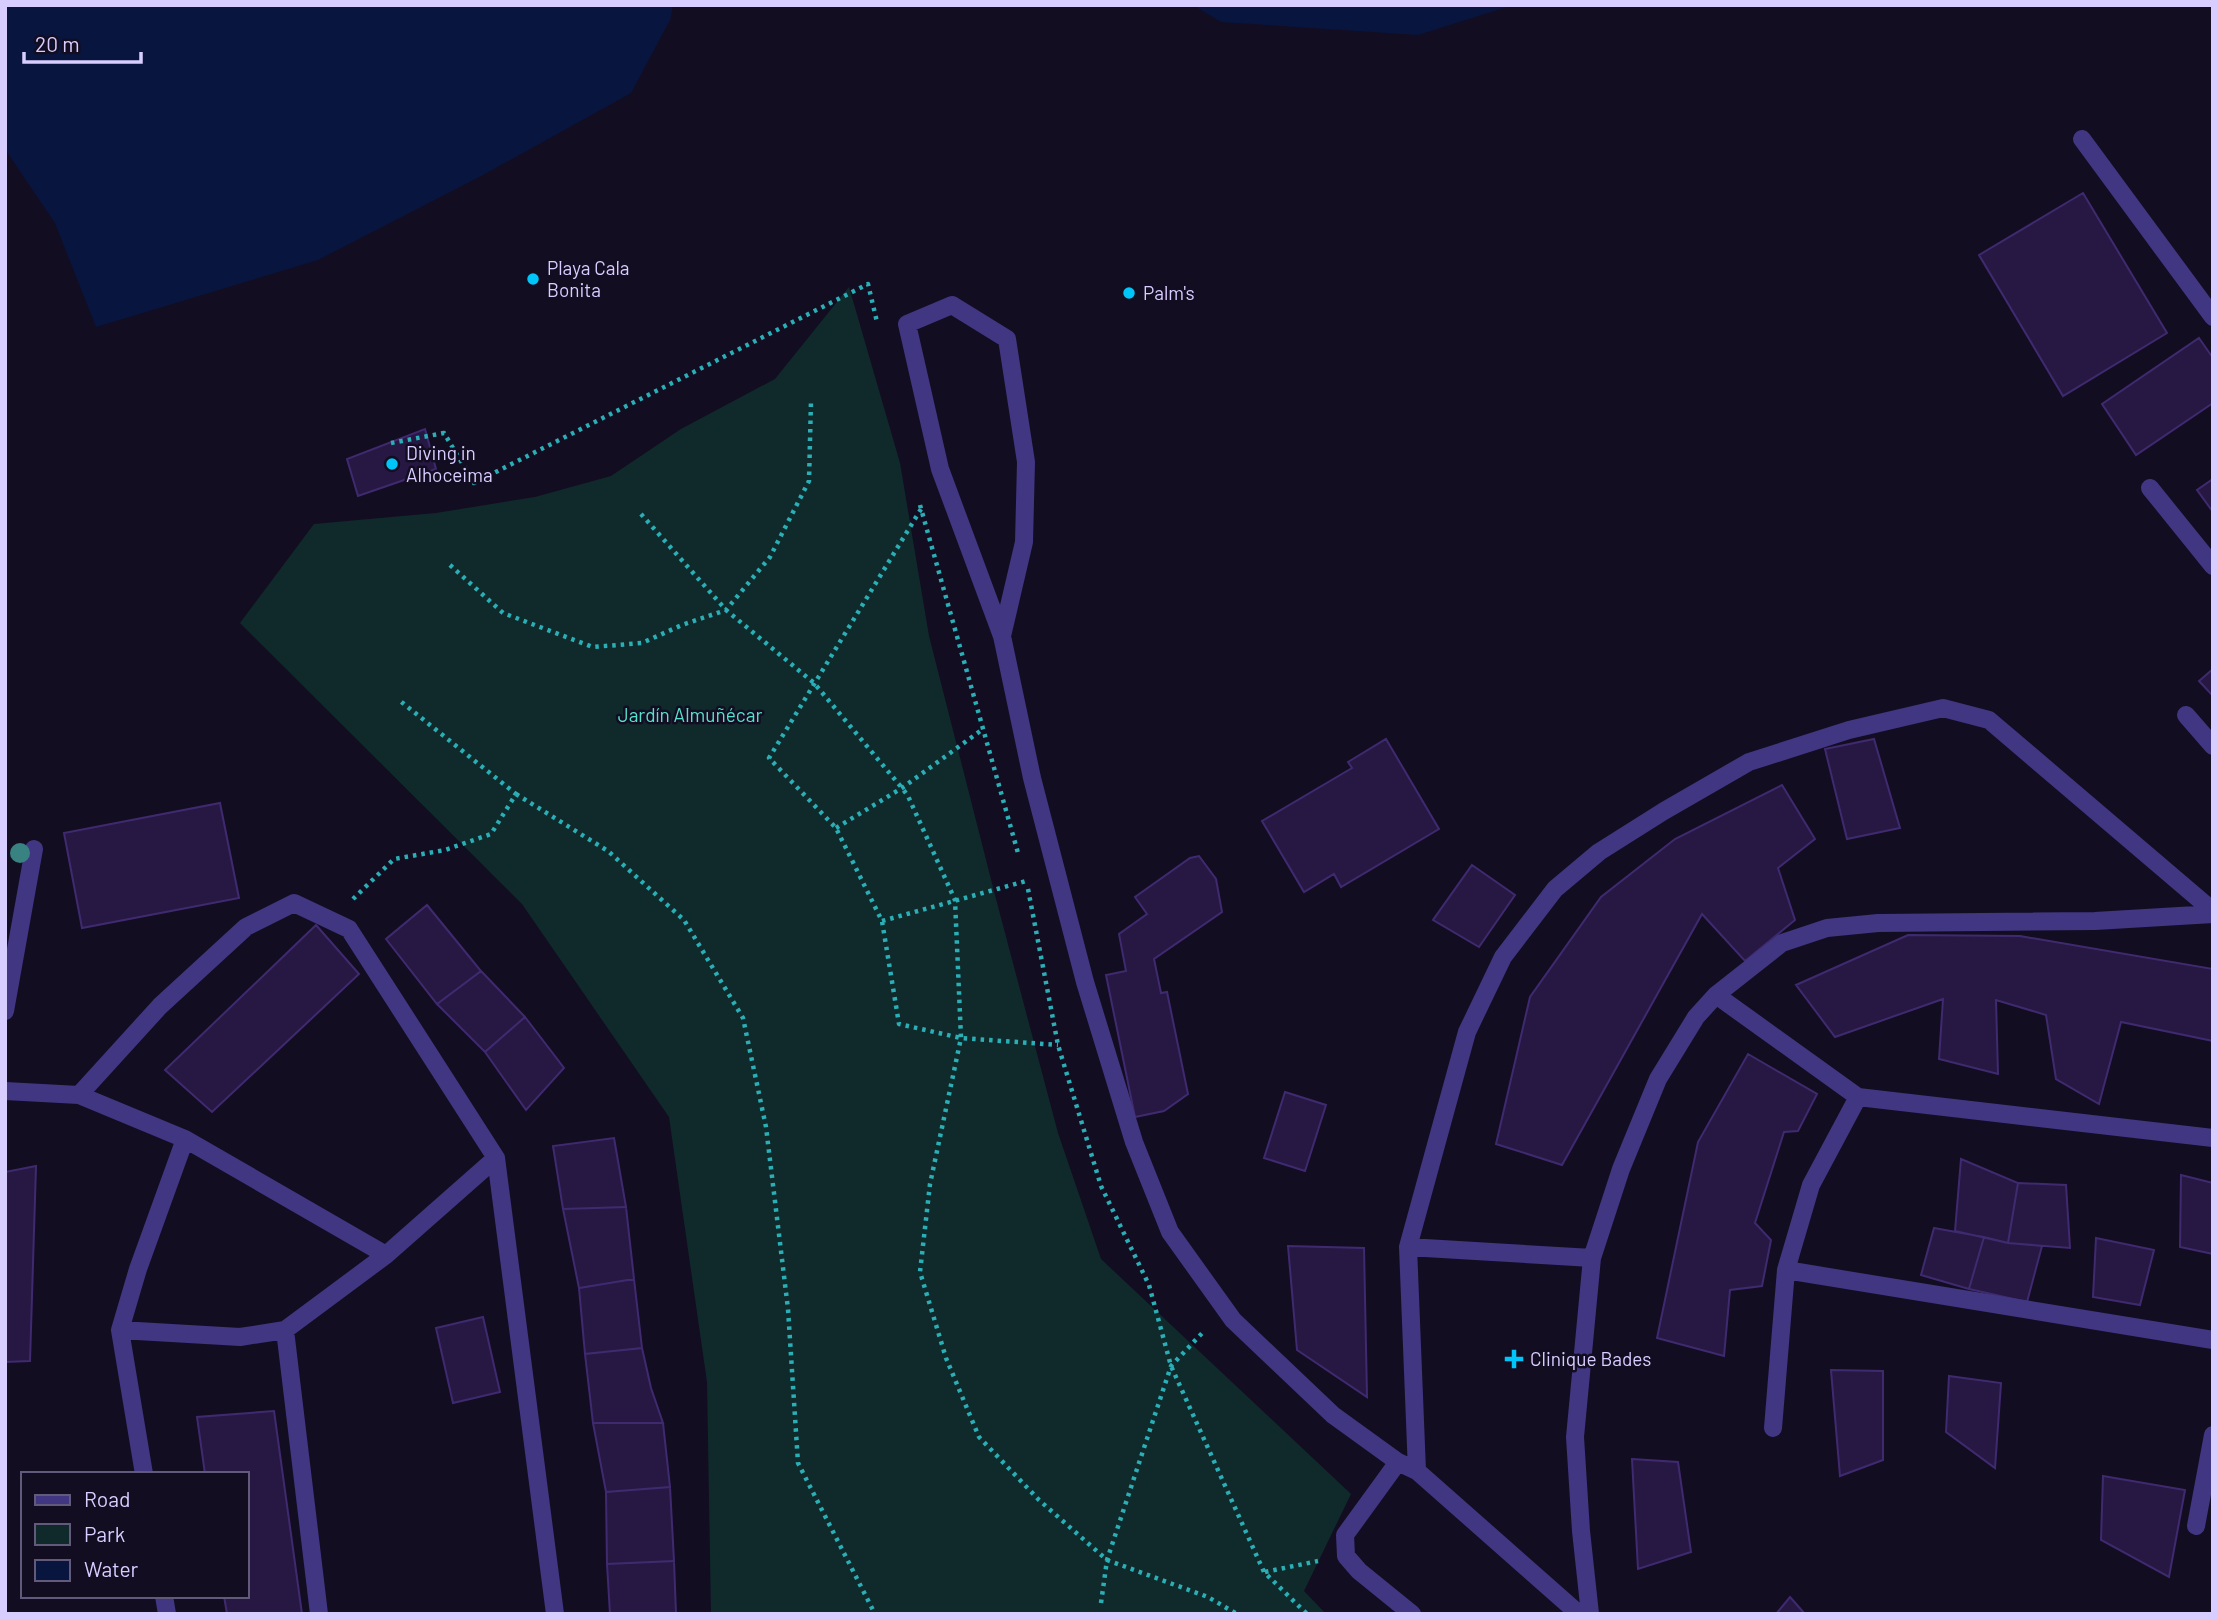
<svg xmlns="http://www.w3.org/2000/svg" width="2218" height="1619" font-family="Barlow,sans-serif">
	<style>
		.green { fill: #102a2c }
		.water { fill: #08163f }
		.building { fill: #261843; stroke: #3f2a70; stroke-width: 2 }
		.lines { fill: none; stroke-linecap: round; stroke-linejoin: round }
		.path { stroke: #2aafb6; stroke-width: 4.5; stroke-dasharray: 3.5 5; stroke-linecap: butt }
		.minor { stroke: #413682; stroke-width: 18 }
		.tree { fill: #388281 }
		.poi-dot { fill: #00c5f8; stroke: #130d22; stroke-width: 2.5 }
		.labels { text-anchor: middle; stroke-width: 5; stroke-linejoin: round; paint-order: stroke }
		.poi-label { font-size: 19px; fill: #d8cdff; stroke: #130d22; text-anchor: start }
		.park-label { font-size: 19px; fill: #56e2ce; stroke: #130d22 }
	</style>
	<rect width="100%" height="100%" fill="#130d22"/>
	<!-- green -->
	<path class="green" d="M849 287 900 463 929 636 996 899 1058 1133 1101 1259 1351 1494 1304 1591 1326 1614H711L707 1382 669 1117 522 904 240 623 314 524 436 513 535 497 611 476 681 429 775 379Z"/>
	<!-- water -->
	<path class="water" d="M5 5H673L670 20 631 93 483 175 318 260 96 327 55 223 5 149Z
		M1193 5H1513L1418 35 1221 22Z"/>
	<!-- building -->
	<path class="building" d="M2083 193 2167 333 2063 396 1979 255Z
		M2199 338 2213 358V403L2136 455 2102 404Z
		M425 429 436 469 358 496 347 459Z
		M2213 479V512L2197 490Z
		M2213 669V696L2199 681Z
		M1386 739 1439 829 1341 887 1334 874 1304 892 1262 821 1352 768 1348 762Z
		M1874 739 1900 828 1847 839 1825 749Z
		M1782 785 1815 839 1778 868 1795 920 1745 961 1702 914 1562 1165 1496 1144 1530 997 1601 897 1675 839Z
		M220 803 239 898 82 928 64 833Z
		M1199 856 1216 879 1222 912 1154 959 1161 993 1167 992 1188 1094 1164 1111 1135 1117 1106 975 1126 971 1119 934 1147 914 1135 897 1190 858Z
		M1472 865 1515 895 1479 947 1433 920Z
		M427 905 481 971 437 1004 386 939Z
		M316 925 359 974 212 1112 165 1070Z
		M1908 935 2020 936 2213 969V1041L2121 1022 2099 1104 2056 1079 2046 1015 1996 1000 1998 1074 1939 1059 1943 999 1835 1037 1796 985Z
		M481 971 525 1017 485 1052 437 1004Z
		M525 1017 564 1068 526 1110 485 1052Z
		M1748 1054 1817 1094 1798 1131 1784 1132 1755 1223 1771 1240 1762 1286 1730 1290 1724 1356 1657 1338 1698 1142Z
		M1285 1092 1326 1105 1305 1171 1264 1158Z
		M614 1138 626 1207 563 1209 553 1146Z
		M1961 1159 2018 1183 2008 1243 1955 1231Z
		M36 1166 30 1361 5 1362V1172Z
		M2181 1175 2213 1183V1254L2180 1247Z
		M2018 1183 2066 1185 2070 1248 2008 1243Z
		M626 1207 634 1279 579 1288 563 1209Z
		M1934 1228 1984 1237 1969 1289 1921 1275Z
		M1984 1237 2008 1243 2042 1246 2027 1302 1969 1289Z
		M2096 1238 2154 1250 2140 1305 2093 1297Z
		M1288 1246 1364 1248 1367 1397 1297 1350Z
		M634 1279 642 1348 585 1354 579 1288Z
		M483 1317 500 1392 453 1403 436 1328Z
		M642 1348 651 1388 663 1423H593L585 1354Z
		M1831 1370 1883 1371V1460L1840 1476Z
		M1949 1376 2001 1383 1995 1468 1946 1432Z
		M274 1411 302 1614H227L224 1596H247V1474H205L197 1417Z
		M593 1423H663L670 1487 606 1492Z
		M1632 1459 1678 1462 1691 1552 1638 1569Z
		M2103 1476 2185 1490 2169 1577 2101 1540Z
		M670 1487 674 1561 607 1564 606 1492Z
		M674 1561 676 1614H610L607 1564Z
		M1790 1597 1805 1614H1776Z"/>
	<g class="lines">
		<!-- path -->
		<path class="path" d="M391 443 444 433 474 483 868 284 877 322
			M920 505 1018 853
			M921 509 769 758 836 828 882 921 899 1024 961 1038 1058 1045
			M641 514 726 610 814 683 902 788 908 796 955 900 961 1038 930 1184 920 1272 946 1358 979 1437 1039 1500 1107 1560 1208 1597 1237 1614
			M450 565 503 613 593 647 642 643 682 625 726 610 770 557 809 481 811 401
			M516 794 608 851 684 920 743 1018 766 1127 788 1309 798 1463 875 1614
			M836 828 902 788 983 729
			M1028 889 1058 1045 1101 1186 1149 1285 1171 1366 1264 1572 1307 1614
			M353 899 394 859 445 850 491 834 516 794 399 700
			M882 921 1026 881
			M1265 1572 1318 1561
			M1101 1603 1107 1560 1171 1366 1205 1330"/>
		<!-- minor -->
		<path class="minor" d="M2082 139 2213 317
			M2150 488 2213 566
			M1002 636 1024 542 1026 462 1007 339 952 305 907 324 940 469 1002 636 1032 778 1085 982 1134 1142 1170 1232 1233 1320 1333 1415 1398 1462 1417 1471 1579 1614
			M2186 715 2213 746
			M1716 995 1858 1097 2213 1138
			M5 1011 34 849
			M5 1091 79 1095 185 1139 386 1255
			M79 1095 160 1006 246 927 294 903 349 929 496 1158 555 1614
			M1408 1247 1592 1258
			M1786 1270 2213 1340
			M120 1330 240 1337 285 1330
			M1773 1428 1786 1270 1811 1185 1858 1097
			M1398 1462 1345 1535 1346 1556 1359 1571 1412 1614
			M1417 1471 1408 1247 1467 1032 1503 957 1555 889 1599 852 1664 811 1749 762 1849 730 1943 708 1989 720 2213 911
			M144 1474 120 1330 138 1269 185 1139
			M2196 1526 2213 1435
			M164 1596 167 1614
			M319 1614 285 1330 386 1255 496 1158
			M1590 1614 1581 1531 1575 1437 1592 1258 1621 1169 1658 1079 1696 1017 1716 995 1782 943 1827 928 1878 923 2095 921 2213 914"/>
	</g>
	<!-- trees -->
	<circle class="tree" cx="20" cy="853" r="10"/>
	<!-- markers -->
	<g class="poi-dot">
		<circle cx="533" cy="279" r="7"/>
		<circle cx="1129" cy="293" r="7"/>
		<circle cx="392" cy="464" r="7"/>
		<path d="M1510.5 1348.5h7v7h7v7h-7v7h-7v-7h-7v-7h7z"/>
	</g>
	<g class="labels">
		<!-- poi labels -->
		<g class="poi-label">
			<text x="547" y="275">Playa Cala<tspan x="547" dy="22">Bonita</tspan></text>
			<text x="1143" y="300">Palm's</text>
			<text x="406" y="460">Diving in<tspan x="406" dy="22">Alhoceima</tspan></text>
			<text x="1530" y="1366">Clinique Bades</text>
		</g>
		<!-- park labels -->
		<g class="park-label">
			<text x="690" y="722">Jardín Almuñécar</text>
		</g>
	</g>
	<!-- border -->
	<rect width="2218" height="1619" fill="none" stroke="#d8cdff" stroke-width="14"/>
	<!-- legend -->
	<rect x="21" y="1472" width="228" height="126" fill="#130d22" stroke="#625a7a" stroke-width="2"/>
	<rect x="35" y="1495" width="35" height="10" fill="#413682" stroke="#625a7a" stroke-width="2"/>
	<text x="84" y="1507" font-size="21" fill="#d8cdff">Road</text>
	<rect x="35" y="1524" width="35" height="21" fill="#102a2c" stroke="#625a7a" stroke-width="2"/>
	<text x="84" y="1542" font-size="21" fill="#d8cdff">Park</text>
	<rect x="35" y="1560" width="35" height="21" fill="#08163f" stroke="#625a7a" stroke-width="2"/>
	<text x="84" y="1577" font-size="21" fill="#d8cdff">Water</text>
	<!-- scale -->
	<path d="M24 52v10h117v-10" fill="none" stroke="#d8cdff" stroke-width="3.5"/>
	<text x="35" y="52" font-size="21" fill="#d8cdff" stroke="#130d22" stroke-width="5" paint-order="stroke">20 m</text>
</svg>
